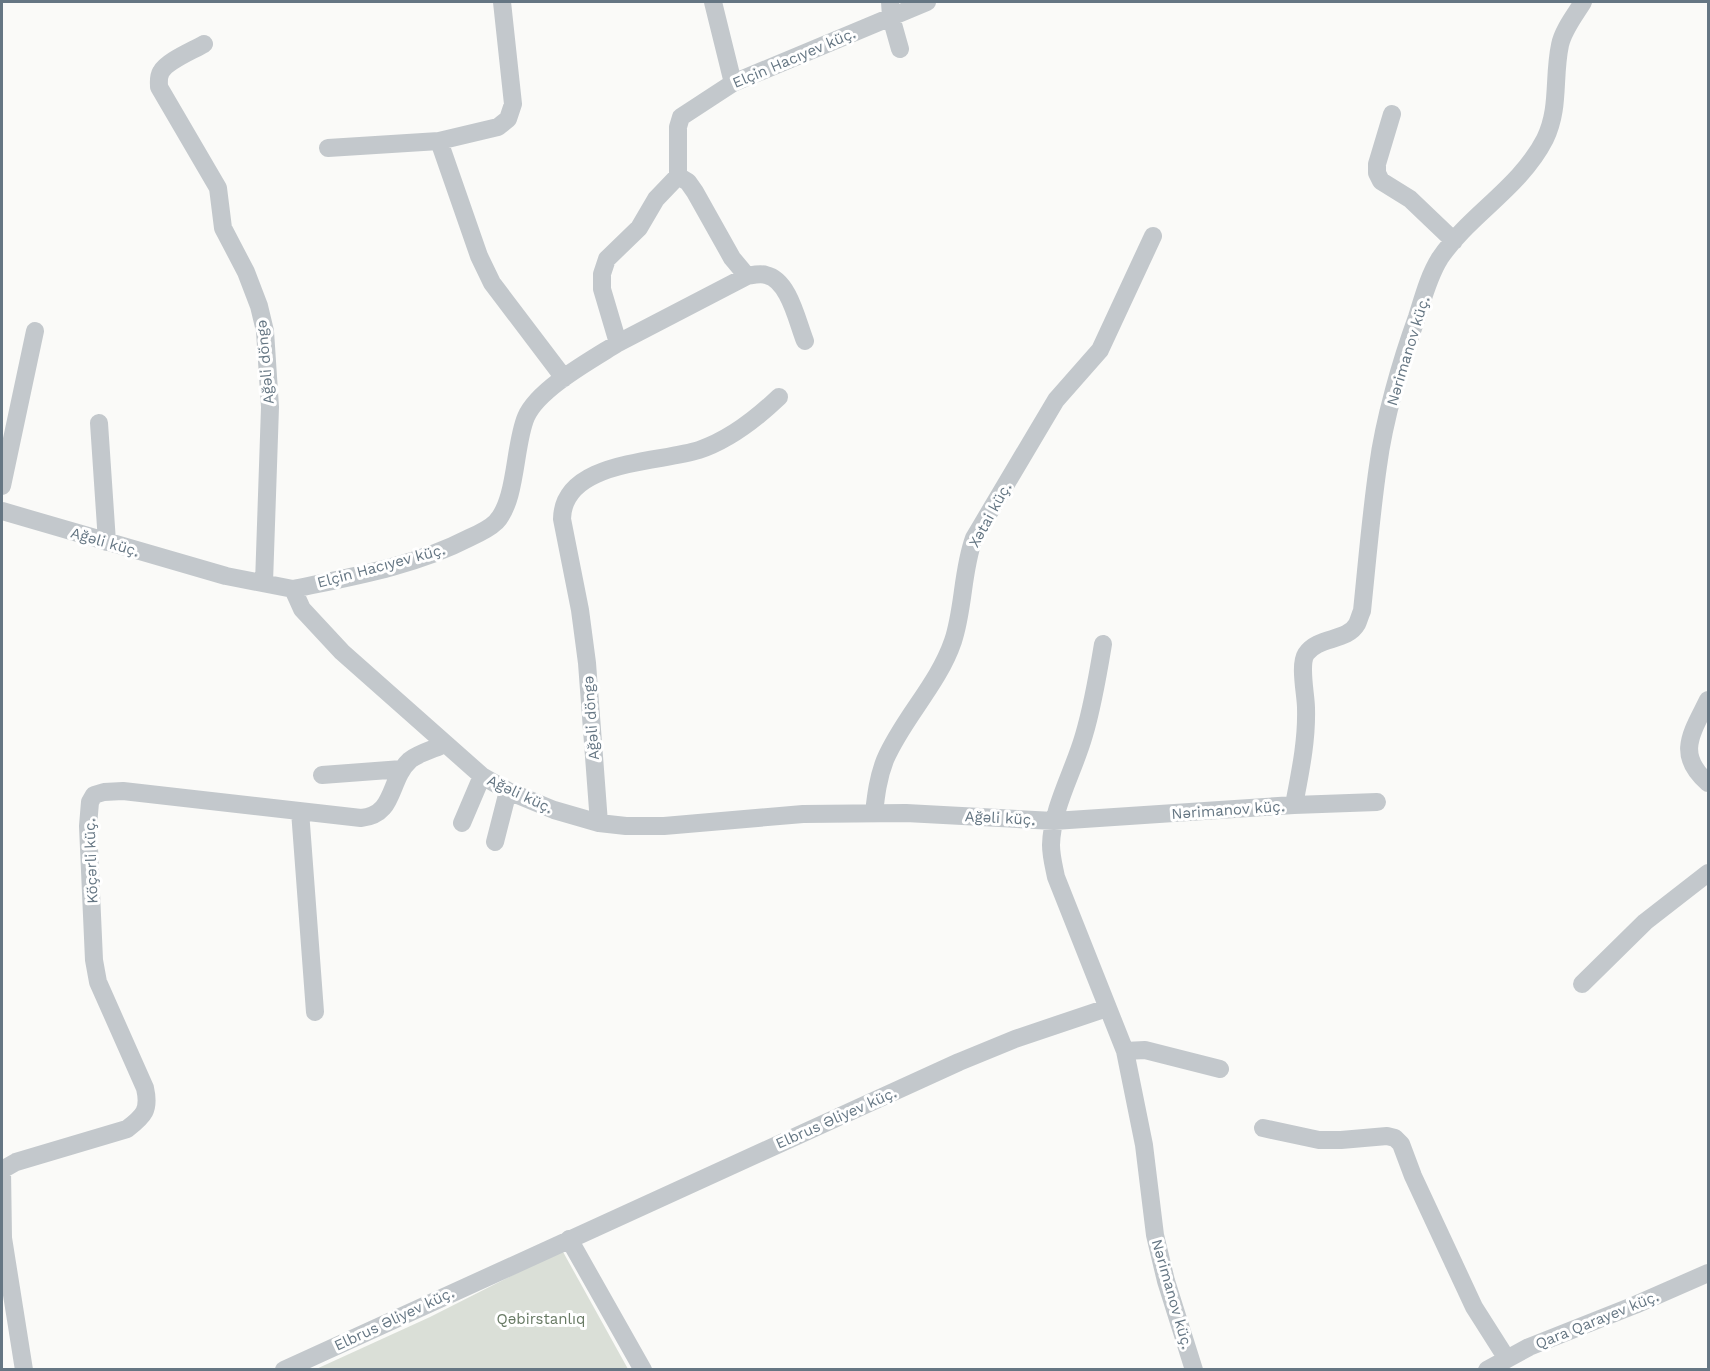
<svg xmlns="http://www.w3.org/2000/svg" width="1710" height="1371" font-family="'Work Sans',sans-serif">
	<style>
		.green { fill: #dadfd7 }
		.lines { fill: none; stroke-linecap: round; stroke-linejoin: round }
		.minor { stroke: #c3c8cc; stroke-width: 18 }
		.labels { text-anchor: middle; stroke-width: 6; stroke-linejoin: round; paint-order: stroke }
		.street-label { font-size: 15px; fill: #657683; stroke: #fff }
		.park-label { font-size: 15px; fill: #687a64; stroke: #fff }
	</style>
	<rect width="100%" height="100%" fill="#fafaf8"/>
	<!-- green -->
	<path class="green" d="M562 1250 628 1369 314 1370 430 1317Z"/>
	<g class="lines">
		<!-- minor -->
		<path class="minor" d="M502 2 513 104 508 119 498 127 439 141 479 256 492 283 564 378
			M713 2 733 83
			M890 2 891 17 900 49
			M204 44C192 51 167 61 161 72 158 77 159 82 159 87L218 188 223 228 246 272 259 306 265 331 270 407 264 583
			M1392 114 1377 164V173L1381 181 1410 199 1454 241
			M328 148 439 141
			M678 176 688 182 695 192 732 258 747 276
			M618 343 747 276C753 275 760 273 766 275 789 280 797 321 805 341
			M99 423 107 542
			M2 486 35 331
			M2 511 226 576 293 589 302 609 342 652 482 776 508 791 554 810 599 823 626 826H664L803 814 906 813 1054 821 1294 805C1300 773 1307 741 1306 708 1306 695 1299 665 1306 654 1318 636 1347 642 1357 624 1359 620 1360 615 1362 611 1367 563 1371 514 1378 466 1384 420 1401 361 1417 317 1423 298 1429 275 1440 258 1470 214 1520 188 1545 139 1560 108 1553 78 1560 45 1563 30 1575 15 1583 2
			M293 589C351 577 415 566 469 538 478 534 489 529 496 522 517 500 514 445 526 417 538 389 591 360 618 343L602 289V274L607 259 639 228 656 199 678 176V127L681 117 733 83 927 2
			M1103 644C1098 674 1093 705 1084 735 1074 771 1052 807 1051 845 1051 856 1054 867 1056 877L1125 1051 1144 1145 1155 1235 1166 1281 1194 1370
			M1708 700C1692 733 1675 754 1708 783
			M322 775 402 769
			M1294 805 1377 802
			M300 811 315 1012
			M874 813C876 795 878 778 885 760 903 718 938 685 953 641 964 608 962 571 974 538L1056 400 1100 350 1153 236
			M462 823 482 776
			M599 823 587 663 580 610 562 519C563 460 658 463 699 450 729 440 757 418 779 397
			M495 842 508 791
			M1582 984 1645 922 1708 873
			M1125 1051 1145 1050 1220 1069
			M1263 1128 1319 1140H1341L1387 1136 1395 1138 1401 1144 1413 1176 1474 1307 1507 1359
			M2 1170 16 1162 127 1129C144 1116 150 1110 145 1088L98 982 94 960 88 826 90 802 94 795 104 792 123 791 361 818C396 815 388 780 410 760 419 753 434 749 445 744
			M2 1170 3 1238 24 1370
			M569 1239 643 1370
			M284 1370 959 1062 1015 1039 1107 1008
			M1487 1370 1529 1347 1635 1305 1708 1273"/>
	</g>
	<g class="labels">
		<!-- street labels -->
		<g class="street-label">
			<text transform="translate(794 58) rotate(-23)" y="5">Elçin Hacıyev küç.</text>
			<text transform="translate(1408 351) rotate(-73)" y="5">Nərimanov küç.</text>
			<text transform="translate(265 362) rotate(-95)" y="5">Ağəli döngə</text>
			<text transform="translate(990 515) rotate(-61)" y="5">Xətai küç.</text>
			<text transform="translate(105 542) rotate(16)" y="5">Ağəli küç.</text>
			<text transform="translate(381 566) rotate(-15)" y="5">Elçin Hacıyev küç.</text>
			<text transform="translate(591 718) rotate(-94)" y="5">Ağəli döngə</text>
			<text transform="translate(520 794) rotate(25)" y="5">Ağəli küç.</text>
			<text transform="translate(1228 810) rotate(-4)" y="5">Nərimanov küç.</text>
			<text transform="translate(1000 818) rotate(3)" y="5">Ağəli küç.</text>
			<text transform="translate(91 861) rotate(-92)" y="5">Köçərli küç.</text>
			<text transform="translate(836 1118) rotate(-24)" y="5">Elbrus Əliyev küç.</text>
			<text transform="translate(1172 1294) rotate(74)" y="5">Nərimanov küç.</text>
			<text transform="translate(394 1319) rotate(-25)" y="5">Elbrus Əliyev küç.</text>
			<text transform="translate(1597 1320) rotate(-22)" y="5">Qara Qarayev küç.</text>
		</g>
		<!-- park labels -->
		<g class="park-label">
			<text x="541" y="1324">Qəbirstanlıq</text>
		</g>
	</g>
	<!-- border -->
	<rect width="1710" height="1371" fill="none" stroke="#657683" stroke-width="6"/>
</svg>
